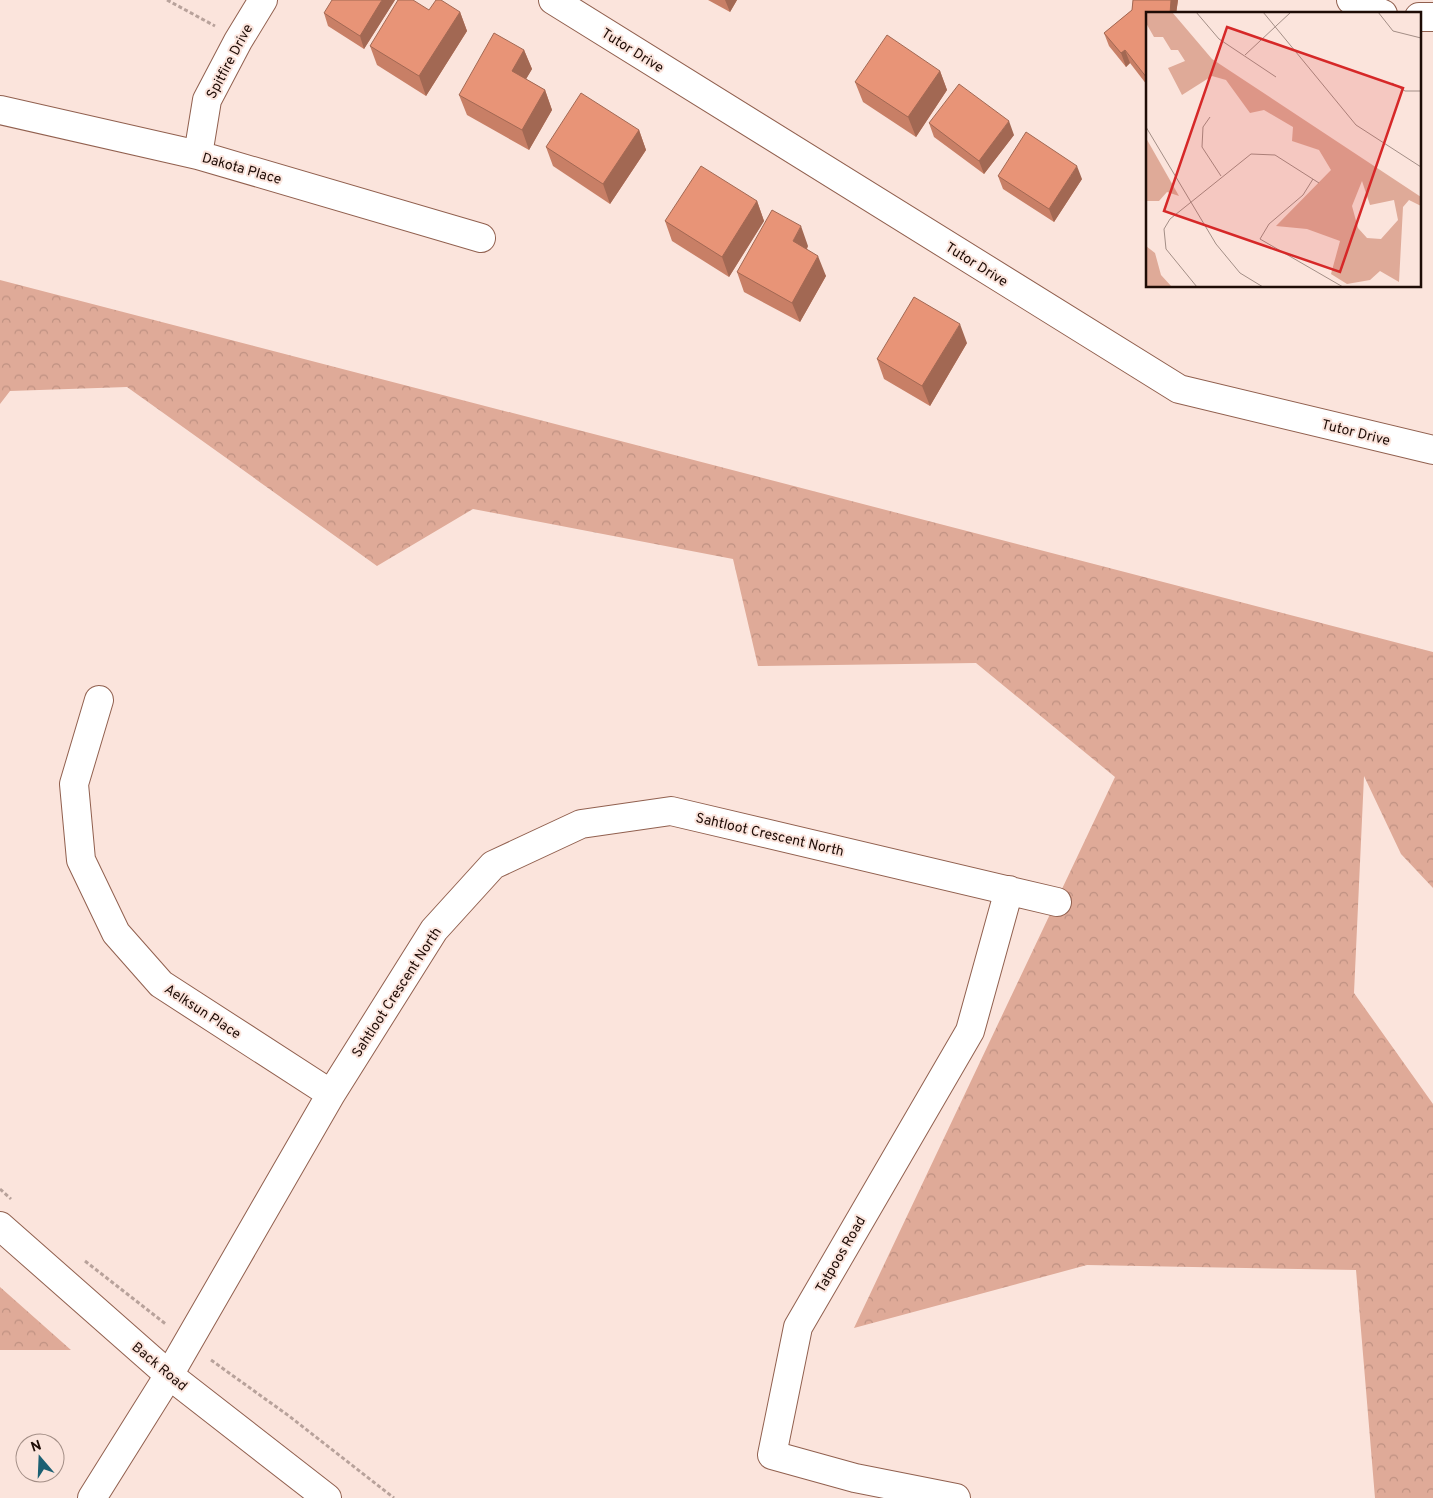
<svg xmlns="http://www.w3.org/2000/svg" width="1433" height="1498" font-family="Overpass,sans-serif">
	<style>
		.forest { fill: url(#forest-crowns) }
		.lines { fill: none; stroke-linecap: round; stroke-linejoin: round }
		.street-casing { stroke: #91604f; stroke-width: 30 }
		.secondary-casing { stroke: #91604f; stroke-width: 30 }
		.path { stroke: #b8a29b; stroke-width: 3; stroke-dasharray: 4 2.5; stroke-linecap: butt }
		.street { stroke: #fff; stroke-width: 28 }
		.secondary { stroke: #fff; stroke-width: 28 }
		.wall { fill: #c87f66 }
		.shaded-wall { fill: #a26853 }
		.building { fill: #e89477; stroke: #a26853 }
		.labels { text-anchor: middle; stroke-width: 4; stroke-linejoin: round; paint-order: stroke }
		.street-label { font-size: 14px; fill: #1e0c06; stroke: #fbe4dc }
		.inset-road { fill: none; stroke: #a38e86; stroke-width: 1 }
		.view { fill: #d62828; fill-opacity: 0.15; stroke: #d62828; stroke-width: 2.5 }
		.inset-edge { fill: none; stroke: #1e0c06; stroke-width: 2.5 }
	</style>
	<defs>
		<pattern id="forest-crowns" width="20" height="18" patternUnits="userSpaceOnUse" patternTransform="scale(1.25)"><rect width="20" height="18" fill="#dfaa98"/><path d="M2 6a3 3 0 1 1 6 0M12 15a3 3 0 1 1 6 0" fill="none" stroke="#bf9182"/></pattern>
	</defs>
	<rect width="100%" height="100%" fill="#fbe4dc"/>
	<!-- forest -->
	<path class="forest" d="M0 280 1433 652V888L1401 854 1364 776 1354 993 1433 1104V1498H1375L1356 1270 1087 1265 854 1328 1115 777 976 663 758 666 733 559 473 509 377 566 127 387 10 391 0 404Z
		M0 1287 71 1350H0Z"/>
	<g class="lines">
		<!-- street casing -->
		<g class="street-casing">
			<path id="street" d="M553 0 1179 389 1433 450
				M1351 0 1383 14
				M1419 17H1433
				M0 110 198 155 481 238
				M198 155 207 100 238 41 263 0
				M99 700 74 784 81 860 116 933 161 984 331 1094
				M92 1498 169 1375 331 1094 434 930 493 865 581 824 671 811 1057 902
				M956 1498 855 1478 772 1455 798 1327 970 1031 1009 890"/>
		</g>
		<!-- secondary casing -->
		<g class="secondary-casing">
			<path id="secondary" d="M0 1226 169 1375 327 1498"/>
		</g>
		<!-- path -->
		<path class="path" d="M167 0 215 26
			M0 1189 11 1199
			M85 1261 167 1325
			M211 1360 289 1416 394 1498"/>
		<!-- street -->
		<use href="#street" class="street"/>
		<!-- secondary -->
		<use href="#secondary" class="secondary"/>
	</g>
	<!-- wall -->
	<path class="wall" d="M395 0 364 49 328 26 324 13Z
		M708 0H737L730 12Z
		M1133 0H1178L1176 14H1147V85L1130 63 1126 67 1109 46 1104 33 1132 10Z
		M429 10 460 12 467 31 426 96 377 65 370 46Z
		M524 50 532 69 526 79 545 90 552 110 529 150 467 115 459 95Z
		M940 71 947 90 916 137 863 102 855 82Z
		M929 123 1014 135 984 174 934 137Z
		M639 130 646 150 610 204 553 166 546 147Z
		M998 176 1082 179 1054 222 1003 189Z
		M757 201 764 221 729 277 672 241 665 221Z
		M808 246 807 249 826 276 800 322 744 292 737 272Z
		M967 343 930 406 884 379 877 359Z"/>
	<!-- shaded-wall -->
	<path class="shaded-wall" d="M382 0H395L364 49 360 36Z
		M725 0H737L730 12Z
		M1171 0H1178L1176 14H1170Z
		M460 12 467 31 426 96 419 76Z
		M524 50 532 69 519 91 512 71Z
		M1125 50 1130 63 1126 67 1121 53Z
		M940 71 947 90 916 137 908 117Z
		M545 90 552 110 529 150 522 130Z
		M1009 121 1014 135 984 174 979 161Z
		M639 130 646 150 610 204 603 184Z
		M1077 166 1082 179 1054 222 1049 209Z
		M757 201 764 221 729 277 722 257Z
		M801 226 808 246 800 261 793 241Z
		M818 256 826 276 800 322 792 303Z
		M960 324 967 343 930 406 922 386Z"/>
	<!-- building -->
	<path class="building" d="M332 0H382L360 36 324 13Z
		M398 0H413L429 10 436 0H441L460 12 419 76 370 46Z
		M1133 0H1171L1170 14H1147V78L1125 50 1121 53 1104 33 1132 10Z
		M494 33 524 50 512 71 545 90 522 130 459 95Z
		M887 35 940 71 908 117 855 82Z
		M959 84 1009 121 979 161 929 123Z
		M581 93 639 130 603 184 546 147Z
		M1026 132 1077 166 1049 209 998 176Z
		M701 166 757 201 722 257 665 221Z
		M772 210 801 226 793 241 818 256 792 303 737 272Z
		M914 297 960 324 922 386 877 359Z"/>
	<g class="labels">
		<!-- street labels -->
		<g class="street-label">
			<text transform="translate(633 50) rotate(32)" y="5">Tutor Drive</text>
			<text transform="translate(229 61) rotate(-62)" y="5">Spitfire Drive</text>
			<text transform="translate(242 168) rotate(16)" y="5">Dakota Place</text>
			<text transform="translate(977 264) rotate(32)" y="5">Tutor Drive</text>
			<text transform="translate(1356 432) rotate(14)" y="5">Tutor Drive</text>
			<text transform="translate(770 834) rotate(13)" y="5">Sahtloot Crescent North</text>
			<text transform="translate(396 992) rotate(-57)" y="5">Sahtloot Crescent North</text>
			<text transform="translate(203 1011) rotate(33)" y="5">Aelksun Place</text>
			<text transform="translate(840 1254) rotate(-60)" y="5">Tatpoos Road</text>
			<text transform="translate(160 1366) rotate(40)" y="5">Back Road</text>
		</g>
	</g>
	<!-- overview -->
	<g transform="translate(1146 12)">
		<rect width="275" height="275" fill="#fbe4dc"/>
		<path d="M0 0H26L66 47 275 185V194L263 188 257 195 253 270 234 259 224 268 201 272 185 262 194 229 161 217 130 214 185 158 173 138 146 129 147 115 118 98 104 101 80 68 66 64 36 83 22 56 39 49 32 38H25L17 25H8L0 11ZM216 169 224 193 248 188 252 208 235 227 221 226 212 216 206 194ZM0 126 33 184 21 180 13 189H1L0 194ZM0 234 9 241 15 263 26 275H0Z" fill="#dfaa98" fill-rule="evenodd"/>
		<path class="inset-road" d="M50 0 73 27 130 65M117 0 210 113 275 155M232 0 247 19 275 26M99 43 145 0M246 71 259 79H275M64 105 57 115 56 135 75 164M0 115 70 232 94 261 117 275M167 167 157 183 123 212 114 227 197 275M51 275 20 237 18 217 24 207 105 142 129 143 173 171"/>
		<path class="view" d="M81 15 257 76 194 260 18 199Z"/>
		<rect width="275" height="275" class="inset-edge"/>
	</g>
	<!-- north arrow -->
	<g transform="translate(40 1458) rotate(341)"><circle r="24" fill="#fbe4dc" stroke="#a38e86"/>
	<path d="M0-4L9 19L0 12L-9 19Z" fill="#1c6073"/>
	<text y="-8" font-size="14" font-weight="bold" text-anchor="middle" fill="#1e0c06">N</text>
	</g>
</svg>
